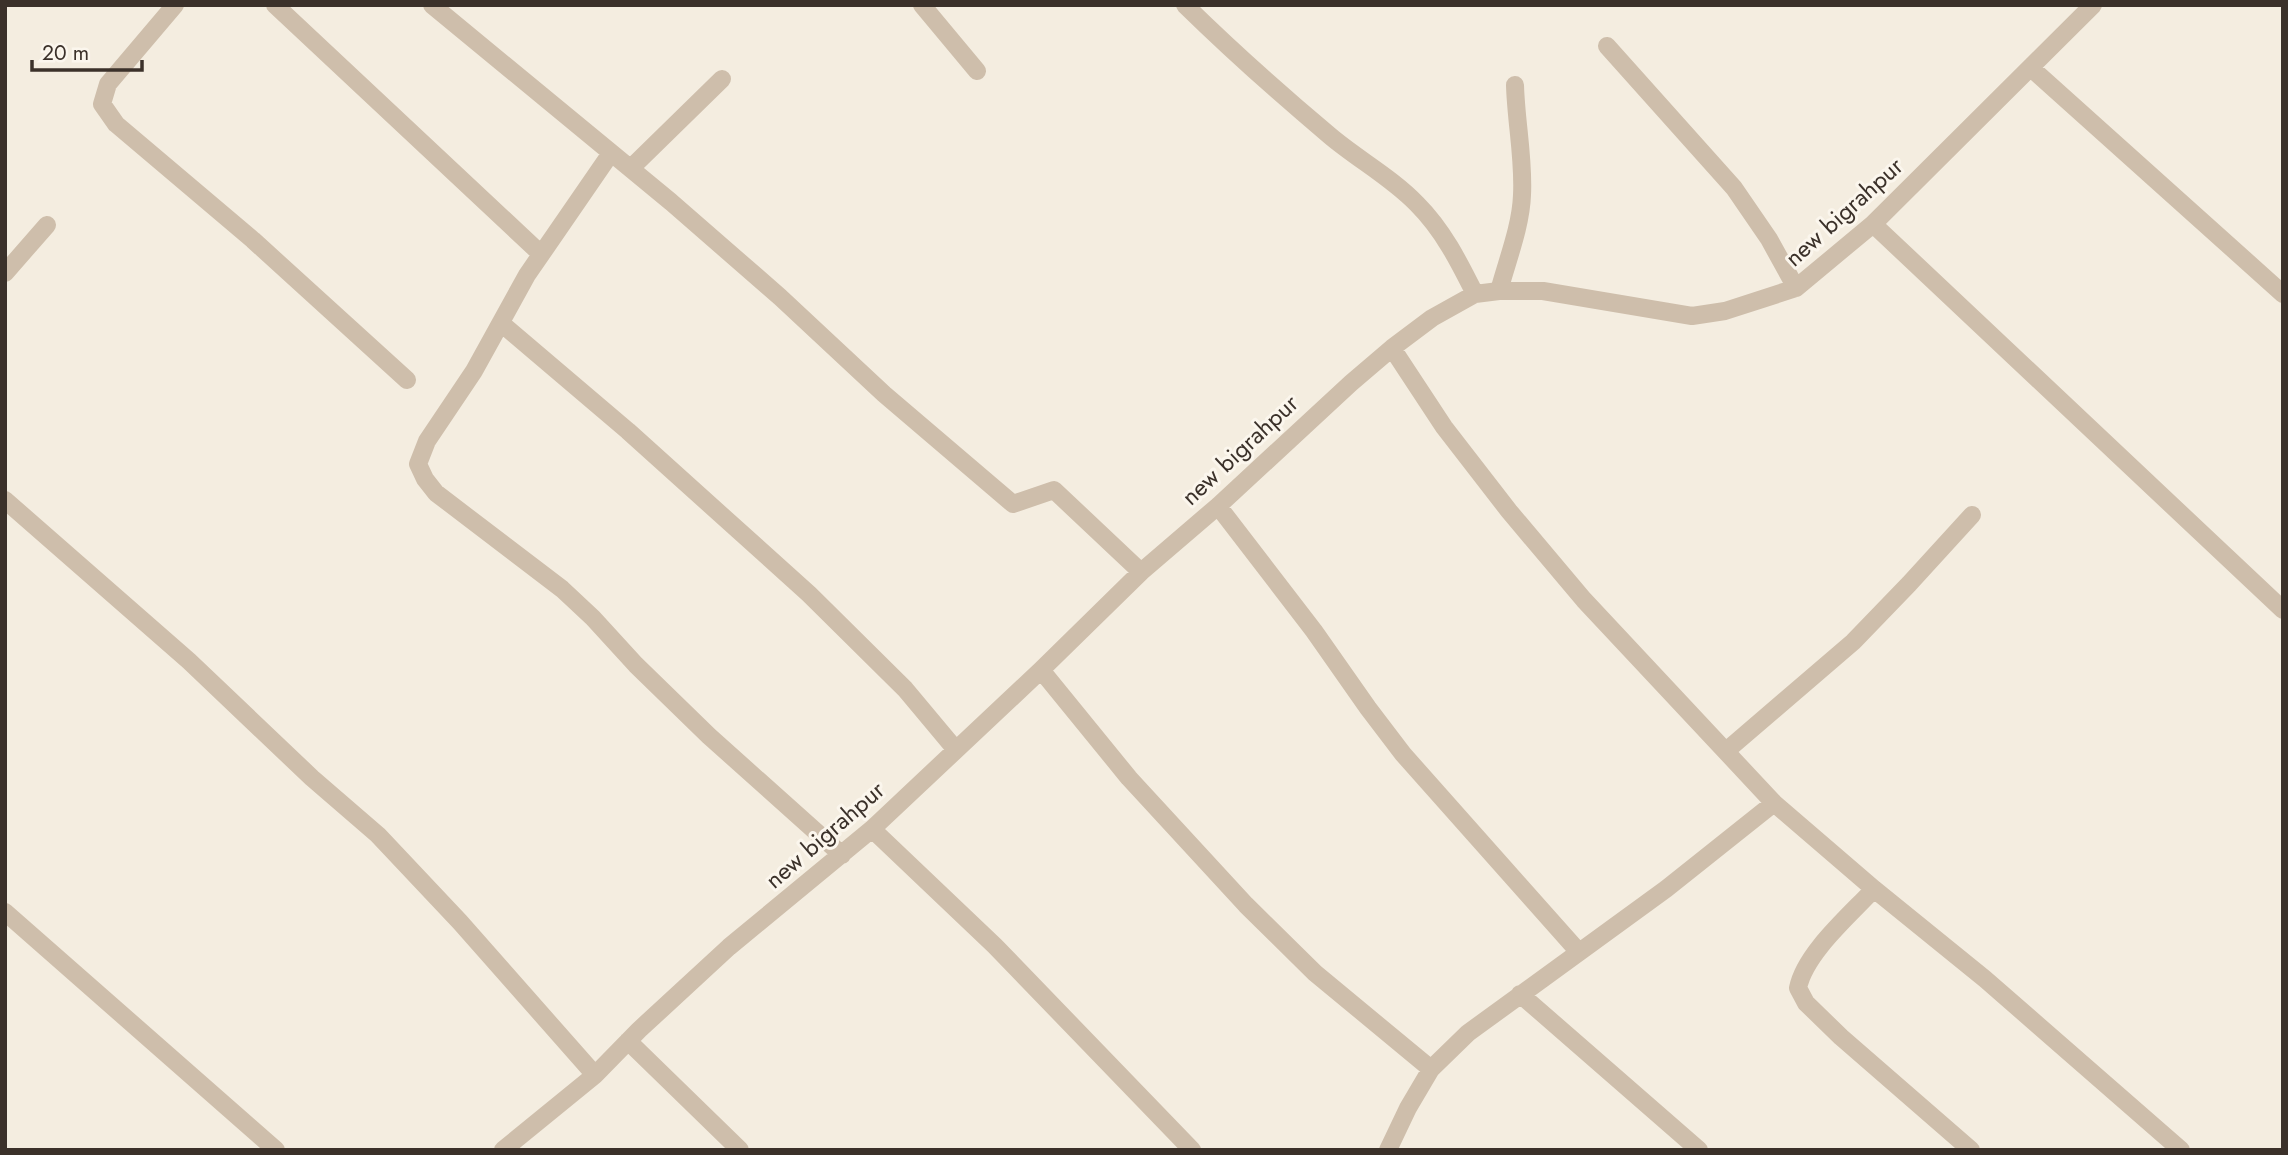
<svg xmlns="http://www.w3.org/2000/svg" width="2288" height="1155" font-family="Jost,sans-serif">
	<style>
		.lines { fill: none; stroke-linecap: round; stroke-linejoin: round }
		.service { stroke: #cebeab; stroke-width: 18 }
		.minor { stroke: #cebeab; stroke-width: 18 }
		.labels { text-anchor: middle; stroke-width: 6; stroke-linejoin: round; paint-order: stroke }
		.street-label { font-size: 24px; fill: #3b312a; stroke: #fbf6ed }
	</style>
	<rect width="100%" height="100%" fill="#f4ede0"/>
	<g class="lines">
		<!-- service -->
		<path class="service" d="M1499 291C1507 261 1521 226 1522 195 1524 159 1516 122 1515 85"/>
		<!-- minor -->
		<path class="minor" d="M175 5 108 84 102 104 116 124 253 240 407 380
			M275 5 541 254
			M432 5 671 202 780 297 884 394 1013 504 1054 490 1141 572
			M922 5 977 71
			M1185 5C1231 50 1279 93 1329 135 1357 159 1391 177 1417 204 1443 230 1459 262 1475 294
			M1607 46 1734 188 1769 239 1796 288
			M2031 68 2283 294
			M611 153 527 275 474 371 427 441 418 464 425 479 436 493 562 589 593 618 636 665 709 736 842 855
			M631 168 722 79
			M1873 224 2283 610
			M5 273 47 225
			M501 323 628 431 809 594 905 689 956 750
			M1392 348 1444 427 1509 511 1584 600 1774 803 1874 889 1985 979 2181 1150
			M5 500 189 661 312 778 378 835 460 922 595 1075
			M1218 506 1314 631 1368 708 1403 754 1578 951
			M1041 670 1129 778 1246 905 1315 973 1431 1069
			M1726 751 1853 642 1909 584 1972 515
			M872 829 995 946 1192 1150
			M1874 889C1850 915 1805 953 1798 988L1806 1003 1841 1037 1971 1150
			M5 912 276 1150
			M1520 994 1699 1150
			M628 1041 740 1150
			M503 1150 595 1075 639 1030 729 947 872 829 1041 670 1141 572 1218 506 1351 383 1392 348 1432 318 1475 294 1499 291H1543L1692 316 1725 311 1796 288 1873 224 2093 5
			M1388 1150 1408 1108 1431 1069 1468 1033 1666 889 1774 803"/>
	</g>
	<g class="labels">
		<!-- street labels -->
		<g class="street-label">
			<text transform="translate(1844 212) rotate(-42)" y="8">new bigrahpur</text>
			<text transform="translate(1240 450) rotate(-43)" y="8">new bigrahpur</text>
			<text transform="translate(825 835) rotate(-41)" y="8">new bigrahpur</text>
		</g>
	</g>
	<!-- border -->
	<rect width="2288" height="1155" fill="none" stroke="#3b312a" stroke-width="14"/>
	<!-- scale -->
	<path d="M32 60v10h110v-10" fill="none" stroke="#3b312a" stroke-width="3.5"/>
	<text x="42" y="60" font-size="21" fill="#3b312a" stroke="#fbf6ed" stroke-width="5" paint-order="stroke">20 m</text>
</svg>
